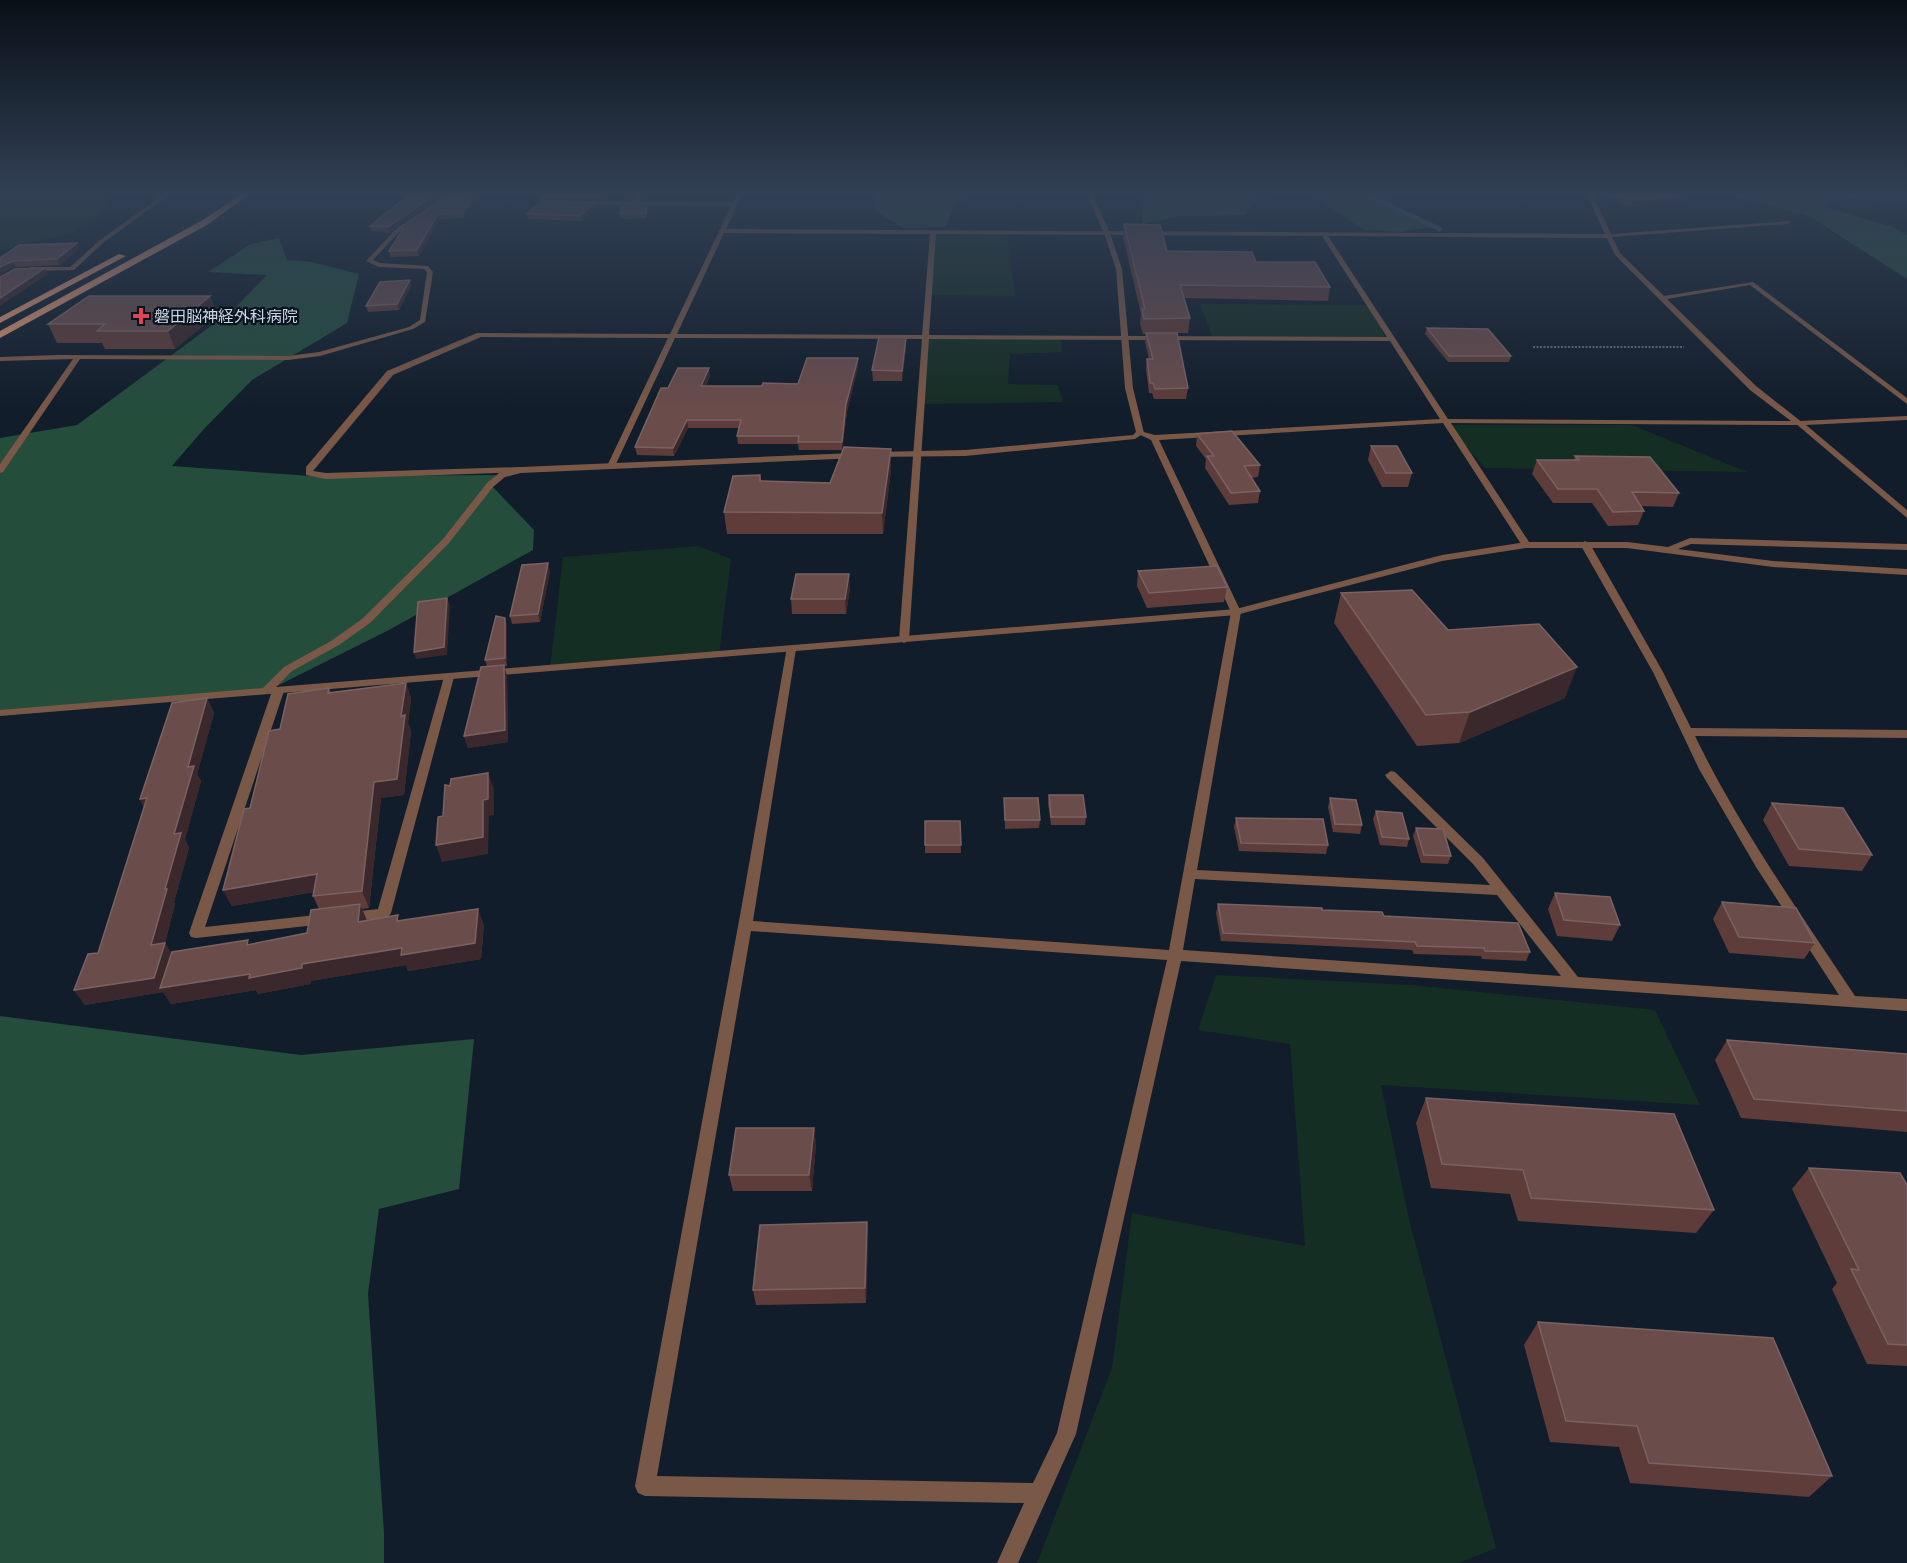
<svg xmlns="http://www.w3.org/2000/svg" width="1907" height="1563" font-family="Overpass,'Noto Sans JP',sans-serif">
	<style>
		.green { fill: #152e23 }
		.forest { fill: #244d3c }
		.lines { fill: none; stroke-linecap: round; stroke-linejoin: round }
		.stream { stroke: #3f617a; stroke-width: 4.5 }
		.path { stroke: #626c77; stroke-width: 2; stroke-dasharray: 2 1.5; stroke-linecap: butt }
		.minor { fill: #7a5847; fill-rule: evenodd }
		.tertiary { fill: #7a5847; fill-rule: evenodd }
		.primary { fill: #da9370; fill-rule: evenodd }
		.wall { fill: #5e3c39 }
		.shaded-wall { fill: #3a282c }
		.building { fill: #6a4c4b; stroke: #7a6262; stroke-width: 1.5 }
		.health-dot { fill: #e0444e; stroke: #081320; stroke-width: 2 }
		.labels { text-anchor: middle; stroke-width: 4.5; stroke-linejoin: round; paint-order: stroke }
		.far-poi-label { font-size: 16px; fill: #ced6df; stroke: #081320; text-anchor: start }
	</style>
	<rect width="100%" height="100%" fill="#111d2a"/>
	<!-- green -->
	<path class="green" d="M0 191H111L108 208 74 232 0 251Z
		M933 232 1007 233 1015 296 928 295Z
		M1200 304 1369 305 1386 339 1213 338Z
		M924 337 1061 338 1062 352 1010 354 1008 384 1058 385 1063 402 919 404Z
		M1447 425H1632L1747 472 1485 468Z
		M698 546 731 559 719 655 550 669 563 557Z
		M1216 975 1411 985 1655 1010 1700 1105 1381 1085 1409 1219 1496 1548 1458 1563H1037L1112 1368 1132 1213 1305 1246 1290 1044 1198 1030Z"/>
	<!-- forest -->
	<path class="forest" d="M874 191H973L953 208 946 227 903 228 875 210Z
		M1144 191H1306L1262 192 1245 215 1180 216 1142 224Z
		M1307 191H1379L1398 210 1430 227 1402 232 1364 230Z
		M1712 191H1907V203L1846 198 1824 207 1893 227 1907 235V279L1809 216Z
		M279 238 287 260 312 262 359 274 347 323 252 380 203 430 172 466 311 476 502 475 491 485 534 530 533 550 387 631 265 692 0 713V438L77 425 234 309 267 275 208 272 251 244Z
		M0 1016 301 1055 474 1039 459 1189 379 1209 368 1294 384 1533V1563H0Z"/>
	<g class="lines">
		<!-- stream -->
		<path class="stream" d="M1358 191 1440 229"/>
		<!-- path -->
		<path class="path" d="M1533 347H1684"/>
		<!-- minor -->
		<path class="minor" d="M168 191H174L103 243 74 270 31 271 28 269 31 267H70L99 241Z
			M546 191H552L543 201 553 202V204H537Z
			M640 191H646L638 202H733L738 191H744L726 229 1605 234 1585 191H1591L1611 234 1790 221 1788 224 1612 237 1620 253 1664 296 1753 282 1907 398V404L1750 285 1667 299 1756 386 1803 423 1799 425 1451 423 1531 545 1529 547H1523L1443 423 1159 440 1241 612 1197 870 1490 885 1473 864 1387 778 1385 775 1391 771 1395 772 1483 858 1578 977 1839 995 1756 867 1699 769 1653 672 1580 544 1585 541 1590 544 1663 672 1691 728 1907 730V738L1695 736C1739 827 1799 911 1855 996L1907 999V1011L1181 961 1076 1434 1018 1563H997L1024 1503 645 1496 638 1493 635 1486 741 910 787 647H795L796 649 753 921 1169 950 1231 612 1151 440 1136 433 1140 431 1155 435 1440 419 1390 341 929 339 909 640 904 643 899 640 922 339 675 338 615 466 611 469 607 466 668 338 481 337 393 375 313 471 326 473 521 467 524 468V472L326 479 306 475V467L387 371 477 333 670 334 731 206 580 205 577 203 580 201 632 202ZM724 233 930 234 922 335 677 334ZM936 234 1322 236 1387 337 929 335ZM1328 236 1607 238 1615 255 1750 390 1791 421 1448 419ZM1195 879 1497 895 1561 976 1183 950ZM751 931 1167 960 1057 1433 1033 1483 657 1476Z
			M413 219 415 222 399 232 373 260 380 263 428 266 433 272 425 322 413 329 320 356 288 360 80 359 3 472 0 473V464L73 359 0 361V357L57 355 288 356 319 352 409 327 420 320 427 272 424 269 379 267 366 261 395 230Z
			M449 674 454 677 391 913 389 916 384 918 348 922 343 921 341 917 343 913 378 909 444 677Z
			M278 688 284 691 205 927 325 914 330 915 332 919 330 923 325 924 196 938 191 937 189 933 272 691Z"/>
		<!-- tertiary -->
		<path class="tertiary" d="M1085 191H1091L1110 233 1122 269 1133 388 1144 433 1135 439 965 456 872 457V453L875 452 965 450 1133 435 1136 432 1125 388 1116 269 1104 233Z
			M1907 416V420L1806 425 1907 510V518L1795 423 1799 421Z
			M854 453 858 456 857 458 521 473 505 477 493 487 449 543 370 623 339 645 292 671 276 687 1236 609 1442 555 1526 542H1627L1668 547 1690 538 1907 544V550L1691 544 1678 549 1773 561 1907 569V575L1773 567 1627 548H1526L1442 561 1236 615 0 716V710L263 688 284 667 331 641 362 619 443 539 487 483 499 473 521 467Z"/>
		<!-- primary -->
		<path class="primary" d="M247 191H254L207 225 0 338V331L201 221Z
			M119 254 126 256 0 323V317Z"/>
	</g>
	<!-- wall -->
	<path class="wall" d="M414 191 389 233 371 231 370 226Z
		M477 191 465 218 440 219 419 256 391 257 389 251 400 233 399 228Z
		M614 191 605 199H549L548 194Z
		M637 191 631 200H624L623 194Z
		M644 191H650L648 200H642V194Z
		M1592 191H1677L1685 200 1630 207Z
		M647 202 648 207 646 218 621 219 620 214Z
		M597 207 581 221 528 219 527 214Z
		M1124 224 1167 251 1256 262 1330 287 1328 301 1184 298 1190 318 1188 333H1177L1188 388 1186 399H1154L1152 393H1149L1146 369 1147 359H1149L1145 342 1146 334H1143L1140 324 1141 314 1123 237Z
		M79 249 60 265 16 267 0 258Z
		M410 280 411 286 399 310 368 312 366 306Z
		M210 296 217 314 175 349H105L102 343H57L48 324Z
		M1427 328 1511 356 1509 362H1448L1425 334Z
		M906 337V347L902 381H873L872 370Z
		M858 358V366L847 412 842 450H799L798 444H738L737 436 739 428H688L674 456 637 455 635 447 668 388 710 376 706 386H762L798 384Z
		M1197 434 1260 465 1258 477 1251 478 1260 491 1258 503 1229 505 1205 468 1206 459 1196 446Z
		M1371 446 1412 473 1408 487H1382L1368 460Z
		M891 449V470L883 534H727L724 512 760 475 761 481 830 483Z
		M1575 456 1679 493 1673 507 1641 506 1644 511 1638 525 1608 526 1592 503H1553L1532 474 1537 460H1574Z
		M550 571 540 622 512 624 510 616Z
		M1138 571 1227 587 1224 602 1147 608 1137 586Z
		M850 589 846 614H792L791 599Z
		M1341 593 1448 630 1565 698 1459 743 1417 746 1334 623Z
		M507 625V666H504L507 677 508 742 468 748 464 736 487 666 485 660Z
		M406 683 411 699 408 723 411 731 404 795 381 798 369 908 362 909 367 920 484 925 481 959 408 971 406 965 311 981 310 984 258 994 256 990 171 1004 163 992 85 1005 74 990 98 953 144 807 140 799 207 698 214 713 197 774 201 781 185 839 189 848 174 902 175 904 165 943 171 953 250 944 307 933 319 909 313 896 314 892 232 906 223 890 250 808 280 729 329 688 331 692Z
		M1049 795 1086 817 1085 825H1051L1048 803Z
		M1004 798 1040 820 1039 828 1005 829Z
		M1330 798 1362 825 1360 834 1333 832 1328 807Z
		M1772 803 1872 855 1862 871 1789 866 1763 820Z
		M1376 811 1409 839 1407 847 1380 845 1373 819Z
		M1236 818 1328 845 1326 854 1239 851 1234 827Z
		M925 821H960L961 853H925Z
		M1416 828 1451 856 1448 864 1421 863 1413 836Z
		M1555 893 1620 925 1612 941 1557 936 1548 909Z
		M1722 902 1815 943 1804 959 1729 953 1713 919Z
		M1218 904 1322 910 1384 916 1530 952 1526 961 1482 959 1481 956 1414 954 1412 950 1221 941 1216 913Z
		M1727 1040 1907 1054V1132L1741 1118 1715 1060Z
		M1426 1098 1714 1210 1696 1233 1518 1221 1510 1194 1431 1188 1416 1123Z
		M814 1128 816 1144 812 1191H733L729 1175Z
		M1809 1168 1907 1185V1366L1867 1364 1832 1289 1837 1283 1792 1189Z
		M867 1222 868 1238 866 1303 756 1305 753 1290Z
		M1538 1322 1832 1476 1809 1497 1630 1483 1619 1447 1550 1442 1524 1345Z"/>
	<!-- shaded-wall -->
	<path class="shaded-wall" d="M440 191H449L389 233 388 227Z
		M474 191H477L465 218 463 213Z
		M608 191H614L605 199 604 194Z
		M633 191H637L631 200 630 194Z
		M1687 195 1685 200 1630 207 1632 201Z
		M596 202 597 207 581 221 580 216Z
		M438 214 440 219 419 256 417 250Z
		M77 243 79 249 60 265 57 259Z
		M13 261 16 267 0 274V267Z
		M45 268 48 274 0 306V298Z
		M410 280 411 286 399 310 397 304Z
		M210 296 217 314 175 349 168 331Z
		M906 337V347L902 381V371Z
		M858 358V366L847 412 842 450V442L846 404Z
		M709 368 710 376 702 394 701 386Z
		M687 420 688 428 674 456 673 448Z
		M891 449V470L883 534 882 513Z
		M548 563 550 571 540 622 538 614Z
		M849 574 850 589 846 614 845 599Z
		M447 598 450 606 447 655 416 659 414 652Z
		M505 618 507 625V666L505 658Z
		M504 665 507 677 508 742 468 748 464 736Z
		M1577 667 1565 698 1459 743 1470 712Z
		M406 683 411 699 408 723 411 731 404 795 381 798 369 908 362 891 374 782 401 716Z
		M207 698 214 713 197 774 201 781 185 839 189 848 174 902 175 904 163 950 165 943 174 957 302 964 478 909 484 925 481 959 408 971 406 965 311 981 310 984 258 994 256 990 171 1004 163 992 85 1005 74 990 151 945 165 889 174 834 188 767Z
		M488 773 494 789V815L489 816 488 854 442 862 436 845 483 800Z
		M147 798 148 813 140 799Z
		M317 874 324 890 232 906 223 890Z
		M360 904 367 921 358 922Z
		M814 1128 816 1144 812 1191 809 1175Z
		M867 1222 868 1238 866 1303 865 1288Z"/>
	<!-- building -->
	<path class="building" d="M414 191H440L388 227 370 226Z
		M454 191H474L463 213 438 214 417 250 389 251 403 229 399 228Z
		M551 191H608L604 194H548Z
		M623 191H633L630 194H623Z
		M644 191H648V194H642Z
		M1606 191H1677L1687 195 1632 201Z
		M540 201 596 202 580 216 527 214Z
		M622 202H647L646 213 620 214Z
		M1124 224 1160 225 1167 251 1252 252 1256 262H1315L1330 287 1180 285 1190 318 1144 319 1142 309H1145Z
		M77 243 57 259 13 261 0 267V258L19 245Z
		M45 268 0 298V277L15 269Z
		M410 280 397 304 366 306 380 282Z
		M89 296H210L168 331H97L105 324H48Z
		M1427 328 1488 329 1511 356H1449Z
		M1146 333H1177L1188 388 1155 389 1153 383H1150L1147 359H1153Z
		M879 337H906L902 371 872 370Z
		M807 358H858L846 404 842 442H798L799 436H737L741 420H687L673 448 635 447 661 388H668L678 368H709L701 386H762L763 383 798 384Z
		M1232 431 1260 465 1244 466 1260 491 1231 493 1207 456H1214L1197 434Z
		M1371 446H1397L1412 473H1386Z
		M844 447 891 449 882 513 724 512 733 476 760 475V481L830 483Z
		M1575 456 1650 457 1679 493 1632 492 1644 511 1613 512 1597 489H1558L1537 460H1579Z
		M548 563 538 614 510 616 522 565Z
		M1217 566 1227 587 1149 593 1138 571Z
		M796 574H849L845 599H791Z
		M1412 590 1448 630 1539 624 1577 667 1470 712 1426 715 1341 593Z
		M447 598 444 647 414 652 418 602Z
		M496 616 505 618V658L485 660Z
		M504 665 505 730 464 736 481 667Z
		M406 683 401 716 405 715 397 779 374 782 362 891 313 896 317 874 223 890 244 809 250 808 269 731 280 729 288 694 329 688 328 693Z
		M207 698 188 767 194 766 174 834 181 833 165 889H167L151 945 165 943 154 978 74 990 88 954 98 953 147 798 140 799 172 703Z
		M488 773V799L483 800V837L436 845 438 817 443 816 445 785 450 786 451 779Z
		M1049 795H1083L1086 817H1051Z
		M1004 798H1038L1040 820H1005Z
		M1330 798 1356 800 1362 825 1335 824Z
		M1772 803 1843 808 1872 855 1799 849Z
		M1376 811 1402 813 1409 839 1382 837Z
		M1236 818 1323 819 1328 845 1241 843Z
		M925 821H960L961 845H925Z
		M1416 828 1443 829 1451 856 1424 855Z
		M1555 893 1610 897 1620 925 1564 920Z
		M1722 902 1796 908 1815 943 1739 937Z
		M360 904 358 922 398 915 397 921 478 909 475 943 401 955 402 948 302 964V968L249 978 250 974 160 988 172 952 248 940 247 945 307 933 311 910Z
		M1218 904 1322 908V910L1382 912 1384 916 1518 923 1530 952 1485 951 1484 948 1417 946 1415 942 1223 933Z
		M1727 1040 1907 1054V1111L1754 1099Z
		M1426 1098 1674 1114 1714 1210 1531 1198 1523 1170 1442 1164Z
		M736 1128H814L809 1175H729Z
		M1809 1168 1900 1173 1907 1185V1345L1888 1344 1851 1269 1859 1270Z
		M867 1222 865 1288 753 1290 760 1225Z
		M1538 1322 1773 1338 1832 1476 1649 1463 1637 1426 1566 1421Z"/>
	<!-- sky -->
	<linearGradient id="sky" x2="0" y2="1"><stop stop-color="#091017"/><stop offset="0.47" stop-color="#324055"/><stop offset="1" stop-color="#324055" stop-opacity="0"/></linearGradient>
	<rect width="1907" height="410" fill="url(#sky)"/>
	<!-- markers -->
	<path class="health-dot" d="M138 307h6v6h6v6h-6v6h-6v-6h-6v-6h6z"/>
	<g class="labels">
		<!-- far-poi labels -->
		<g class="far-poi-label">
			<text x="154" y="322">磐田脳神経外科病院</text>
		</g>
	</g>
</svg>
